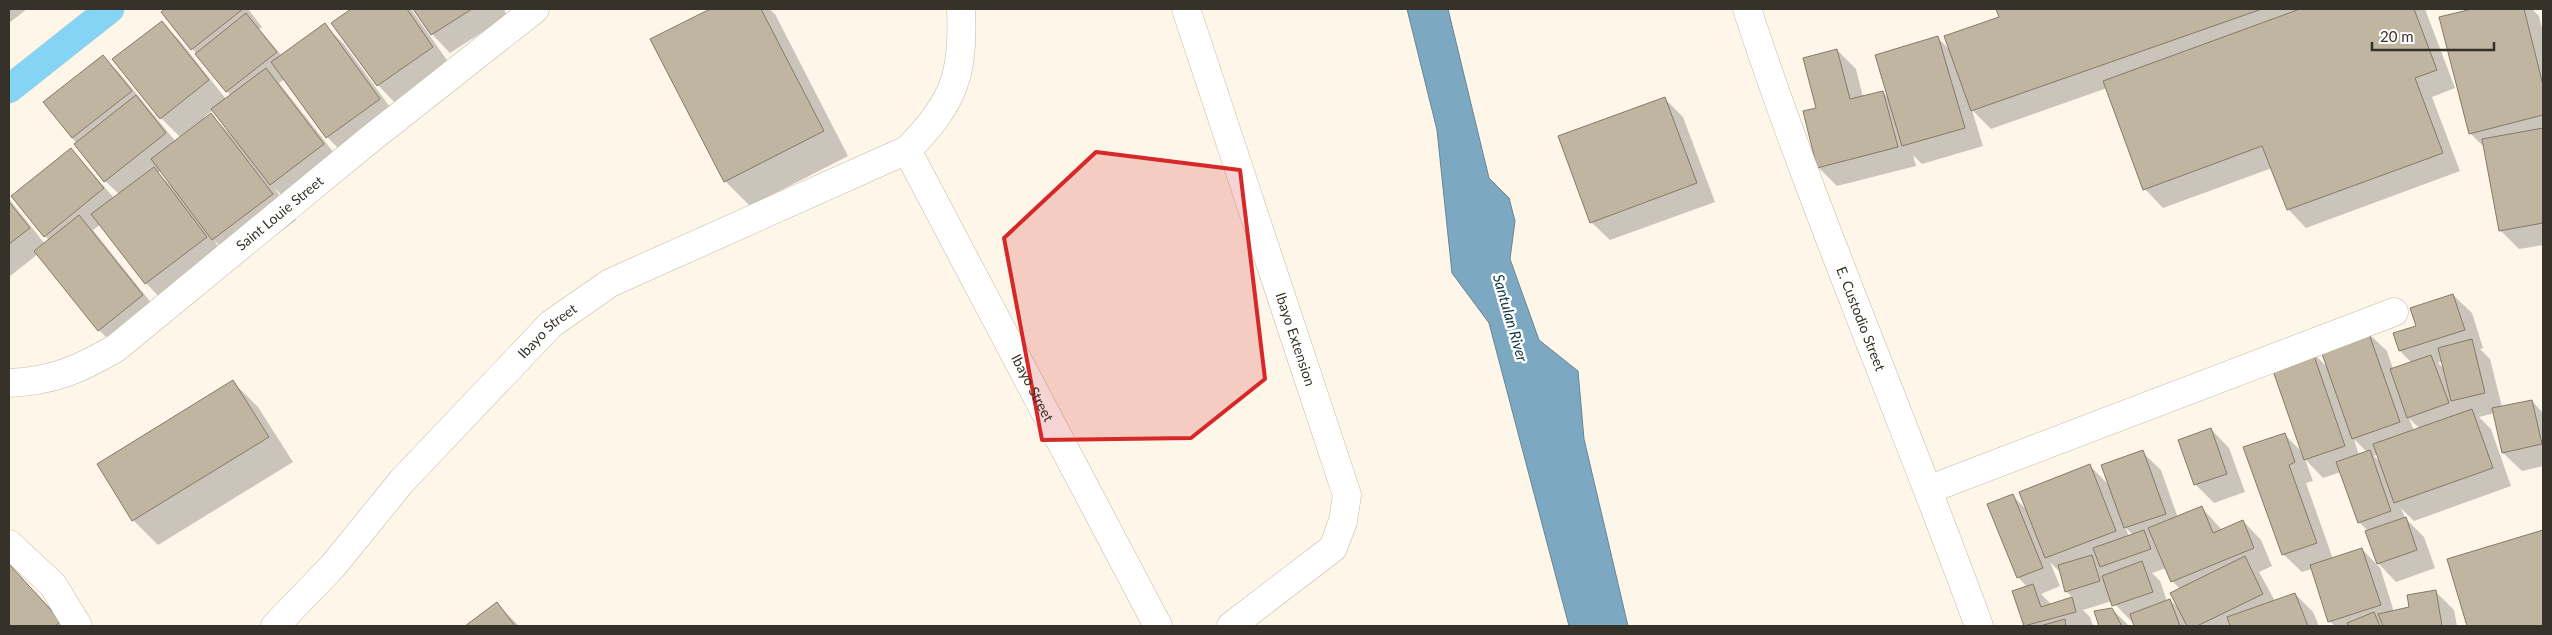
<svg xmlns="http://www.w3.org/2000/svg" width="2552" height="635" font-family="Lato,sans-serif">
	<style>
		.water { fill: #7ca9c1; stroke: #678593 }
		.shadow { fill: #0003; fill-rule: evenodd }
		.building { fill: #c0b5a0; stroke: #857a67 }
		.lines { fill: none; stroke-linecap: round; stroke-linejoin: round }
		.minor-casing { stroke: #c4b8a4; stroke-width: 29 }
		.major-casing { stroke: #d7d6d4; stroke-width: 29 }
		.minor { stroke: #fff; stroke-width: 28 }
		.major { stroke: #86d4f5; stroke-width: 28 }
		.marked { fill: #d62828; fill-opacity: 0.2; stroke: #d62828; stroke-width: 4; stroke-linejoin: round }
		.labels { text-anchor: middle; stroke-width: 5; stroke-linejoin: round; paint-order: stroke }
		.street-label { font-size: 14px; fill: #363229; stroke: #fff }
		.water-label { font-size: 15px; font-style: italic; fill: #0b3445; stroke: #fff }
	</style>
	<rect width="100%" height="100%" fill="#fdf6e9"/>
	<!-- water -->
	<path class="water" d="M1407 9H1448L1489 178 1509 198 1515 221 1510 259 1539 340 1578 371 1584 439 1628 626H1569L1489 323 1452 273 1437 130Z"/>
	<!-- shadow -->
	<path class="shadow" d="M9 9H27L9 23Z
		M167 9H248L262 27 259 29 282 56 324 25 343 43 398 118 345 155 327 137 285 79 279 83 342 163 289 203 274 187 296 220 238 264 214 240 224 256 164 302 146 283 101 224 93 230 160 314 117 348 99 330 38 254 9 277V199L45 244 49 240 45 236 71 149 114 198 119 194 105 181 45 102 103 56 121 75 176 142 181 138 161 118 114 60 162 22 180 41 226 99 231 96 163 13ZM213 110 232 134 231 135 211 115 205 119 204 117ZM161 170 172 184 170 185 158 173Z
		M354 9H411L451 66 396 104 378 85 333 23Z
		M415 9H504L507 16 450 53 432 34Z
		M712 9H769L775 14 848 156 750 206 725 181 652 39Z
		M1998 9H2425L2455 88 2432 97 2460 171 2306 228 2288 209 2272 168 2163 208 2145 189 2107 88 1991 129 1972 110 1983 146 1922 164 1913 155 1916 166 1837 186 1818 167 1817 109 1837 50 1856 69 1863 97 1883 92 1889 99 1938 38 1951 51 2001 18Z
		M2477 9H2532L2539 16 2543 32V245L2519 249 2501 231 2485 148 2470 133 2441 18Z
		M1664 98 1683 117 1715 202 1610 240 1591 222Z
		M2453 295 2472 313 2483 348 2480 349 2490 359 2502 407 2532 401 2543 413V466L2522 471 2503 453 2495 413 2479 417 2491 429 2511 486 2414 521 2401 508 2405 518 2424 537 2435 568 2396 582 2379 564 2394 612 2411 608 2435 591 2454 610 2457 626H2335L2329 621 2312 569 2302 572 2283 554 2284 434 2303 453 2312 352 2329 369 2368 333 2387 351 2393 369 2412 363 2400 351 2394 334 2417 327ZM2442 361 2445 370 2438 363ZM2409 418 2420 429 2414 431ZM2354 439 2367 452 2359 455ZM2378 454 2382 464 2374 456ZM2305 459 2323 478 2341 472 2359 522 2368 531 2380 568 2362 549 2333 559 2306 483 2313 481Z
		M233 382 258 407 293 462 158 545 133 520 98 465Z
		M2211 429 2229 448 2245 492 2214 503 2195 484Z
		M2142 452 2161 470 2178 518 2202 508 2222 530 2243 521 2261 540 2272 566 2259 572 2275 601 2295 594 2313 612 2319 626H2136L2112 601 2083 610 2090 617 2093 626H2025L2014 592 2027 587 2018 577 2013 496 2027 510 2090 466 2110 486ZM2125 527 2133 535 2129 536ZM2050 562 2061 573 2066 591 2073 598 2052 605 2041 594 2060 586ZM2166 568 2172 581 2180 589V610L2170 600 2167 601 2160 581 2152 573Z
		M2543 532V626H2469L2448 559Z
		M9 566 36 593 67 626H9Z
		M497 604 519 626H467Z
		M2112 609 2129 626H2100L2095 612Z"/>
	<!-- building -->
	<path class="building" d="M165 9H243L191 50 161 12Z
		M351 9H407L433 47 377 86 331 23Z
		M413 9H472L431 35Z
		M710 9H761L824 131 724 182 650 39Z
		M1996 9H2262L1971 111 1944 36 1999 17Z
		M2300 9H2414L2437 70 2415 78 2443 153 2287 210 2262 146 2143 190 2103 81Z
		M2472 9H2524L2543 85V115L2469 134 2439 17Z
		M246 13 277 52 226 92 195 54Z
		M162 21 209 80 160 119 112 59Z
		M325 23 380 99 326 138 271 62Z
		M1938 36 1965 128 1902 146 1875 55Z
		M1837 49 1850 99 1883 91 1898 147 1817 168 1803 111 1816 108 1803 58Z
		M103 55 132 91 72 138 43 102Z
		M266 68 324 144 270 185 211 109Z
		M136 95 166 133 104 182 74 144Z
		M1665 97 1697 183 1590 223 1558 136Z
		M211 113 273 194 212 240 151 159Z
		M2543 128V223L2499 231 2482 139Z
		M71 148 104 188 44 237 11 196Z
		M154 167 207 237 145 284 91 214Z
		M9 202 30 228 9 244Z
		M79 215 143 295 98 331 34 251Z
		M2453 294 2465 330 2399 351 2393 333 2416 326 2410 308Z
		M2368 331 2400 422 2352 439 2320 348Z
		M2472 339 2485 393 2451 401 2438 348Z
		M2312 350 2345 446 2304 460 2271 365Z
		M2431 355 2449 403 2407 418 2390 369Z
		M233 380 269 437 132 521 97 464Z
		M2532 400 2542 444 2502 453 2492 408Z
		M2472 409 2493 468 2394 503 2373 444Z
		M2211 428 2227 474 2194 485 2178 440Z
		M2285 433 2295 462 2289 465 2317 543 2282 555 2243 447Z
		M2143 450 2166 514 2124 528 2101 465Z
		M2370 450 2391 511 2358 523 2336 462Z
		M2090 464 2116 531 2045 558 2019 492Z
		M2013 494 2043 568 2017 578 1987 504Z
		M2202 506 2213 533 2243 520 2254 548 2171 582 2148 528Z
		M2406 517 2417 550 2377 564 2365 531Z
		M2144 530 2151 549 2100 567 2093 548Z
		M2543 530V626H2467L2447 559Z
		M2362 548 2381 605 2328 622 2310 565Z
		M2092 555 2100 581 2065 592 2058 565Z
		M2245 556 2263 594 2197 626H2187L2170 593Z
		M2142 561 2153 592 2112 606 2102 576Z
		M9 564 61 621 55 626H9Z
		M2033 584 2041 607 2072 597 2076 612 2024 626 2012 591Z
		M2436 590 2442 626H2383L2378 614 2409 607 2407 595Z
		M2295 593 2308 626H2230L2227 617Z
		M2170 599 2180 626H2134L2130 614Z
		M497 602 515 626H465Z
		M2112 608 2122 626H2099L2094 611Z
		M2374 612 2380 626H2348L2347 623Z
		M2065 619 2066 626H2040Z"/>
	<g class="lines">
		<!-- minor casing -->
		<g class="minor-casing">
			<g id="minor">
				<path id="s1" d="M1186 9 1347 495 1343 521 1333 548 1231 626"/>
				<path id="s2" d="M1747 9C1816 218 1904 420 1979 626"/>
				<path id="s3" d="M907 150 1158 626"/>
				<path id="s4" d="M9 383C52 381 79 370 116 348L369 140 535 9"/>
				<path d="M1930 489 2394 312"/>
				<path d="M9 544 53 585 78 626"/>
				<path id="s5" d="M275 626 332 567 402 481 551 324 610 283 907 150C954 103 964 75 961 9"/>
			</g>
		</g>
		<!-- major casing -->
		<g class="major-casing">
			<path id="major" d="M9 89 110 9"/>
		</g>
		<!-- minor -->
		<use href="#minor" class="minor"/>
		<!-- major -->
		<use href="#major" class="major"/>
	</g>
	<!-- marked area -->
	<path class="marked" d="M1096 152 1240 170 1265 379 1191 438 1042 440 1004 238Z"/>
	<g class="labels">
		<!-- street labels -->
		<g class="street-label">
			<text dy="5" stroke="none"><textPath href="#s4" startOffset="326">Saint Louie Street</textPath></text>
			<text dy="5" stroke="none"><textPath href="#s2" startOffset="330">E. Custodio Street</textPath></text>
			<text dy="5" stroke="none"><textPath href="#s5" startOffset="402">Ibayo Street</textPath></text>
			<text dy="5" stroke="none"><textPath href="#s1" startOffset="348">Ibayo Extension</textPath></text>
			<text dy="5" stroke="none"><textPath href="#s3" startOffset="269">Ibayo Street</textPath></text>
		</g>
		<!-- water labels -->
		<g class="water-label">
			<text transform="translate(1510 318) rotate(74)" y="5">Santulan River</text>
		</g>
	</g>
	<!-- border -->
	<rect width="2552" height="635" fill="none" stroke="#363229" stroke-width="20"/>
	<!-- scale -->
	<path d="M2372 42v8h122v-8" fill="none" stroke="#363229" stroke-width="2.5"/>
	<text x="2380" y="42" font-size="15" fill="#363229" stroke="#ffffff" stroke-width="4" paint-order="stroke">20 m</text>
</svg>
